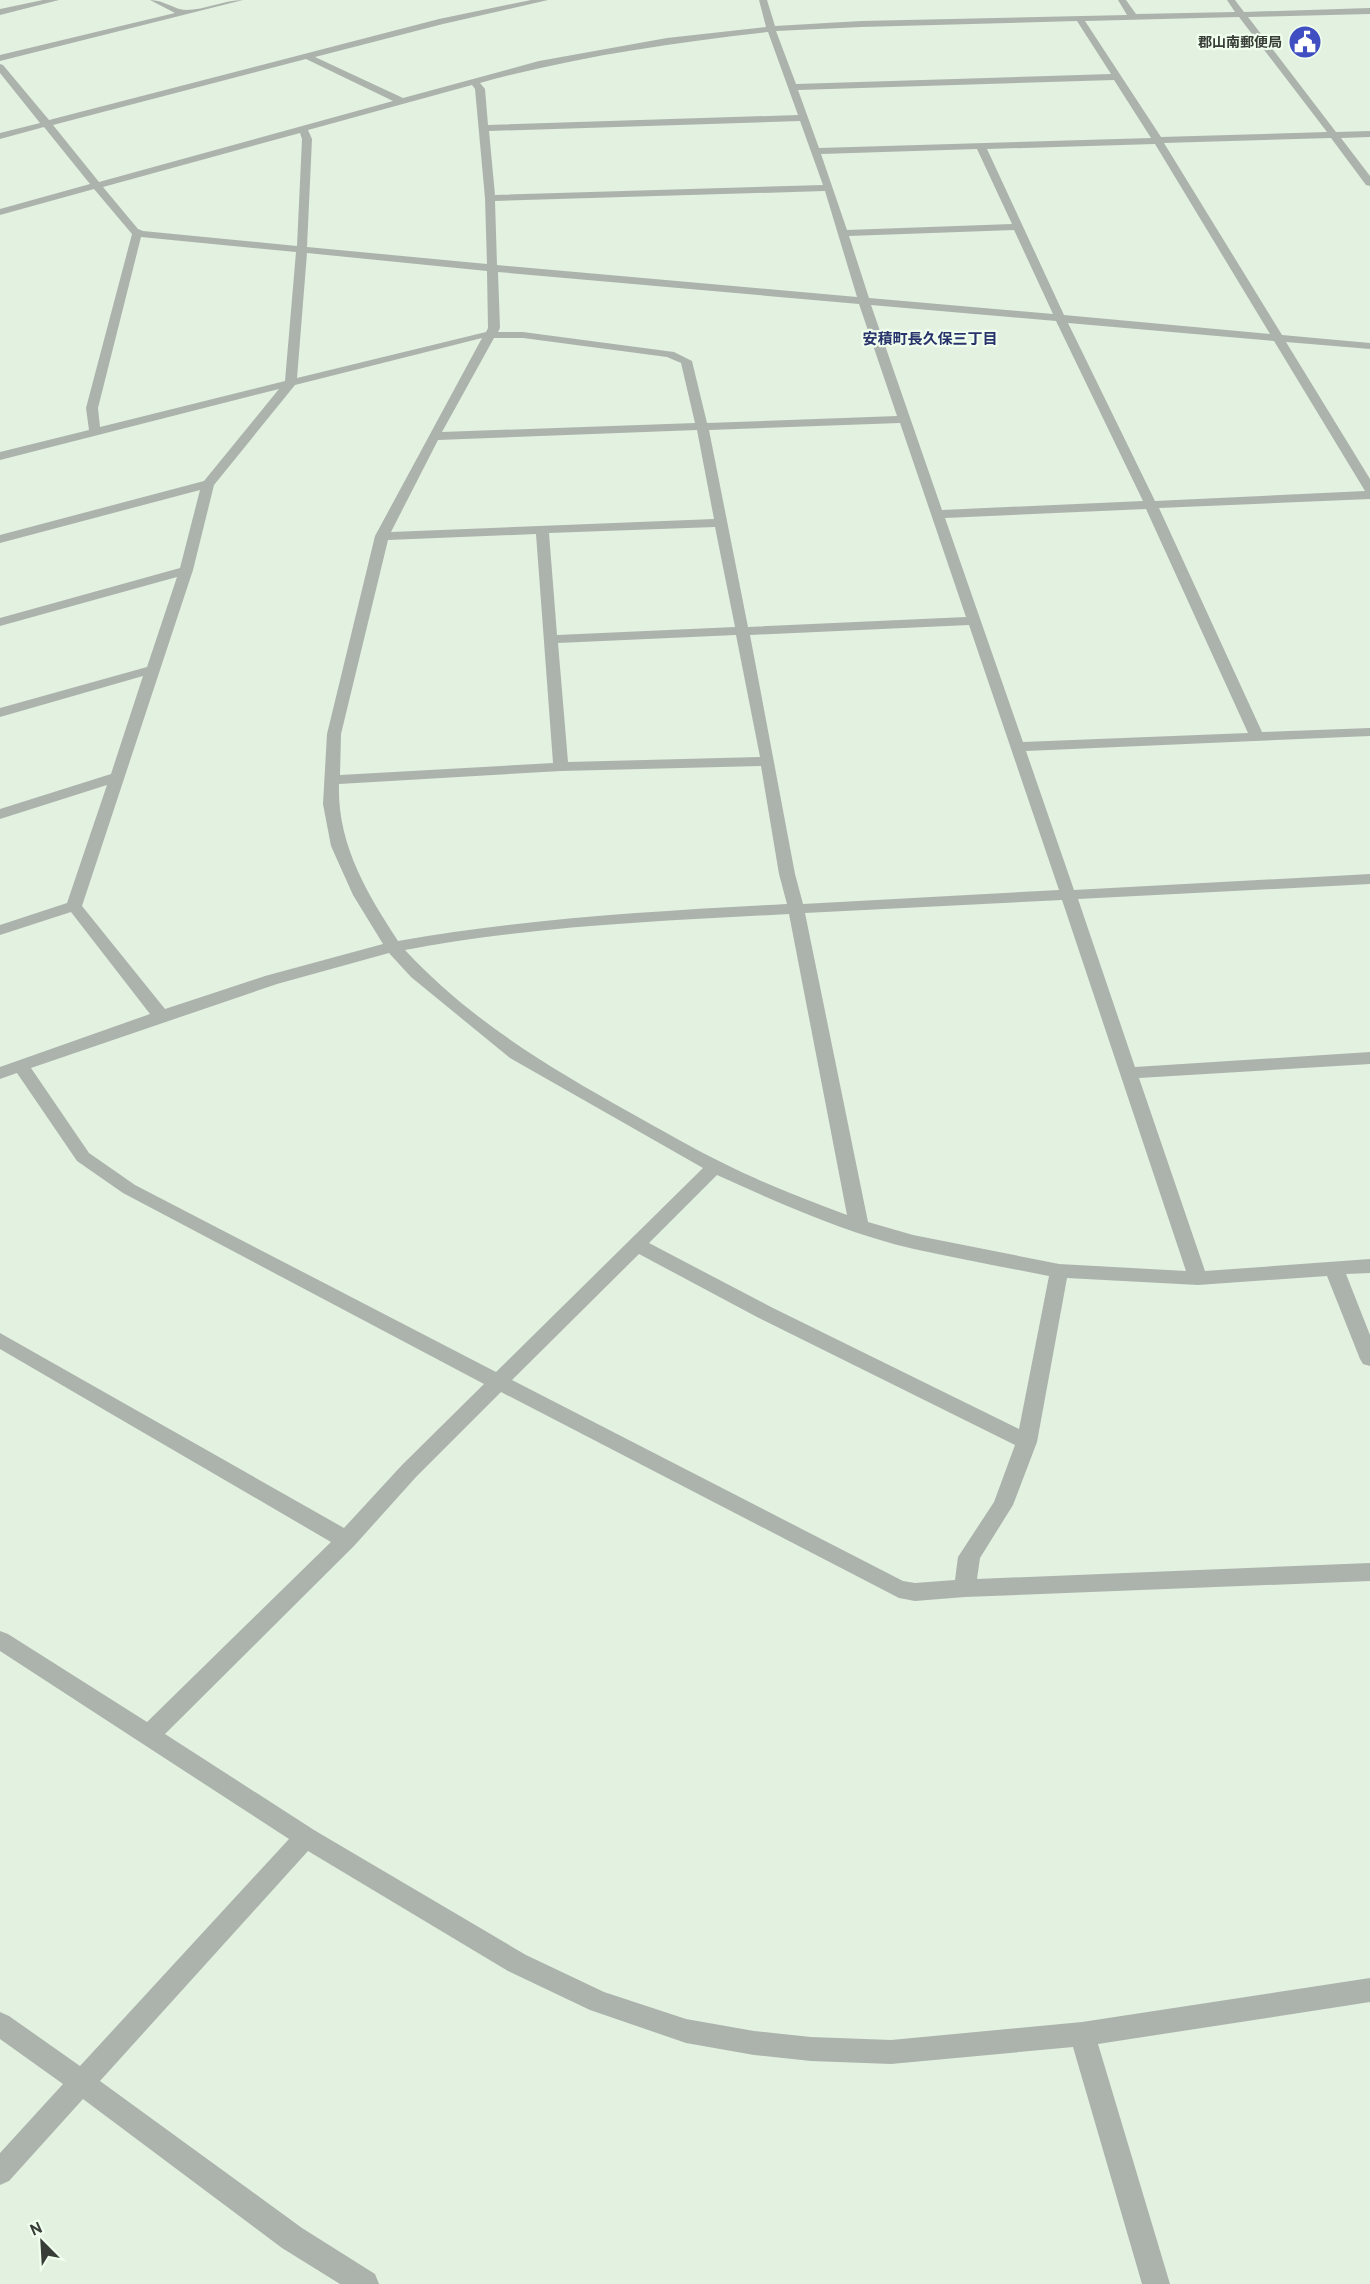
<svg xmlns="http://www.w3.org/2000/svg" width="1370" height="2284" font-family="Overpass,'Noto Sans JP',sans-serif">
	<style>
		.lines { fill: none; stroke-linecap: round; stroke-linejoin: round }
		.minor { fill: #acb3ac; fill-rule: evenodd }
		.labels { text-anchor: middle; stroke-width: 4.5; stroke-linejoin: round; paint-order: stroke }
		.far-poi-label { font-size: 14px; font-weight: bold; fill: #383d37; stroke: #effeed; text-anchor: end }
		.far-neighbourhood-label { font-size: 15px; font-weight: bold; fill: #28336c; stroke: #effeed }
	</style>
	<rect width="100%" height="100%" fill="#e2f1e0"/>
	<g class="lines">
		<!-- minor -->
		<path class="minor" d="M43 0H59L0 15V9Z
			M150 0C164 0 175 10 186 10 205 10 224 0 243 0L0 61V55L175 13Z
			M531 0H548L443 24 315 57 403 98 539 61 667 38 766 27 759 0H767L775 26 861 21 1127 15 1118 0H1126L1136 14 1235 12 1227 0H1235L1244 12 1370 8V14L1248 17 1336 132 1370 131V137L1341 138 1370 176V186L1366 185 1331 138 1164 143 1282 335 1370 343V349L1286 342 1370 479V499L1159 508 1262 732 1370 728V736L1026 751 1074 890 1370 874V884L1078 899 1135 1067 1370 1052V1064L1139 1078 1205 1271 1370 1259V1273L1346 1274 1370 1335V1366L1363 1364 1360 1359 1327 1276 1198 1285 1067 1278 1037 1442 1013 1505 980 1558 977 1579 1370 1563V1581L965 1597 915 1601 899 1598 501 1392 416 1477 354 1546 165 1734 314 1830 526 1955 604 1992 686 2019 754 2031 811 2037 891 2040 1082 2022 1370 1978V2002L1098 2044 1170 2284H1142L1073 2047 891 2064 811 2061 754 2055 686 2043 590 2010 508 1971 308 1851 100 2081 302 2228 375 2274 379 2284H340L282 2248 83 2099 9 2181 0 2185V2153L63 2084 0 2039V2012L9 2016 80 2066 289 1839 0 1651V1631L8 1634 147 1722 331 1542 0 1349V1333L344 1528 402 1465 484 1384 123 1193 77 1161 17 1073 0 1079V1067L150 1014 71 912 0 935V925L67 903 107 785 0 819V809L111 774 143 676 0 717V708L147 667 177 577 0 626V618L180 568 200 490 0 543V535L204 481 279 389 0 460V452L89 430 86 408 132 234 94 189 0 215V209L90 184 44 127 0 139V133L40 123 0 73V64L3 65 49 120 439 19ZM1239 17 1327 132 1161 137 1085 21ZM1077 21 1111 74 796 84 776 31 861 27ZM768 32 798 115 488 125 485 89 480 83C574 57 670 43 768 32ZM306 59 393 101 99 182 53 125ZM1114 80 1151 138 819 148 798 90ZM472 85 475 89 485 198 487 264 307 247 312 139 308 130ZM800 121 823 185 495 195 489 131ZM300 133 302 139 297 246 143 231 138 229 103 187ZM1155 144 1270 334 1064 315 987 149ZM977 149 1012 224 847 230 821 154ZM825 191 857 297 497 265 495 201ZM1014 230 1053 314 869 298 849 236ZM141 237 296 252 285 381 100 427 98 408ZM307 253 487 271 488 328 486 332 297 378ZM498 272 859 304 897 416 707 423 692 361 674 352 523 332H498L500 328ZM871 305 1056 321 1143 501 942 510ZM1068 323 1274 341 1365 491 1155 501ZM482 338 375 536 327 734 323 804 331 846 353 895 383 944 265 976 165 1009 82 906 193 570 214 485 295 385ZM494 338H523L667 357 681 363 695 423 442 432ZM900 423 966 617 748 627 709 430ZM697 430 714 519 391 532 438 440ZM1146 509 1248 733 1023 742 945 518ZM715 527 735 627 557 635 549 533ZM536 534 553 763 340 775 341 734 388 540ZM969 625 1059 890 803 904 795 874 750 635ZM736 635 760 757 568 762 558 643ZM761 766 779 874 787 904C656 911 527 918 398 941 367 893 337 844 339 784L561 771ZM1062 900 1186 1271 1059 1264 913 1235 868 1222 805 913ZM789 914 847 1215C805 1199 762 1183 721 1162 690 1147 660 1129 629 1112 547 1066 470 1020 405 950 532 926 660 921 789 914ZM389 953 411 977 510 1058 703 1168 496 1372 135 1185 89 1153 31 1068 277 984ZM717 1175C781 1204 846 1233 914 1249 959 1259 1004 1267 1049 1276L1019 1429 771 1307 649 1243ZM639 1254 757 1317 1015 1445 994 1502 958 1557 955 1580 915 1583 903 1581 512 1380Z"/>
	</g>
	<!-- icons -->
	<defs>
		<g id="civic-disc" transform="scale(1.725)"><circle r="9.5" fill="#3f4ec1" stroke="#effeed"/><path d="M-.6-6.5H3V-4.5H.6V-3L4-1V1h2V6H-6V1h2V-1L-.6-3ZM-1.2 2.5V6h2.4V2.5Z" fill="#fff"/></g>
	</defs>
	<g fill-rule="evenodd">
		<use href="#civic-disc" x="1305" y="42"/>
	</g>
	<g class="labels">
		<!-- far-poi labels -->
		<g class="far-poi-label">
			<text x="1282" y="47">郡山南郵便局</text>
		</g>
		<!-- far-neighbourhood labels -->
		<g class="far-neighbourhood-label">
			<text x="930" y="344">安積町長久保三丁目</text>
		</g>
	</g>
	<!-- north arrow -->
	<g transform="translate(42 2242) rotate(336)" stroke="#effeed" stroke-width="4.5" paint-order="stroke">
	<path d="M0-4.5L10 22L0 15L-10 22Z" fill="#383d37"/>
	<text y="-9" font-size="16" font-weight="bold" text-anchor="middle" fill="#383d37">N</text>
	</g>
</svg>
